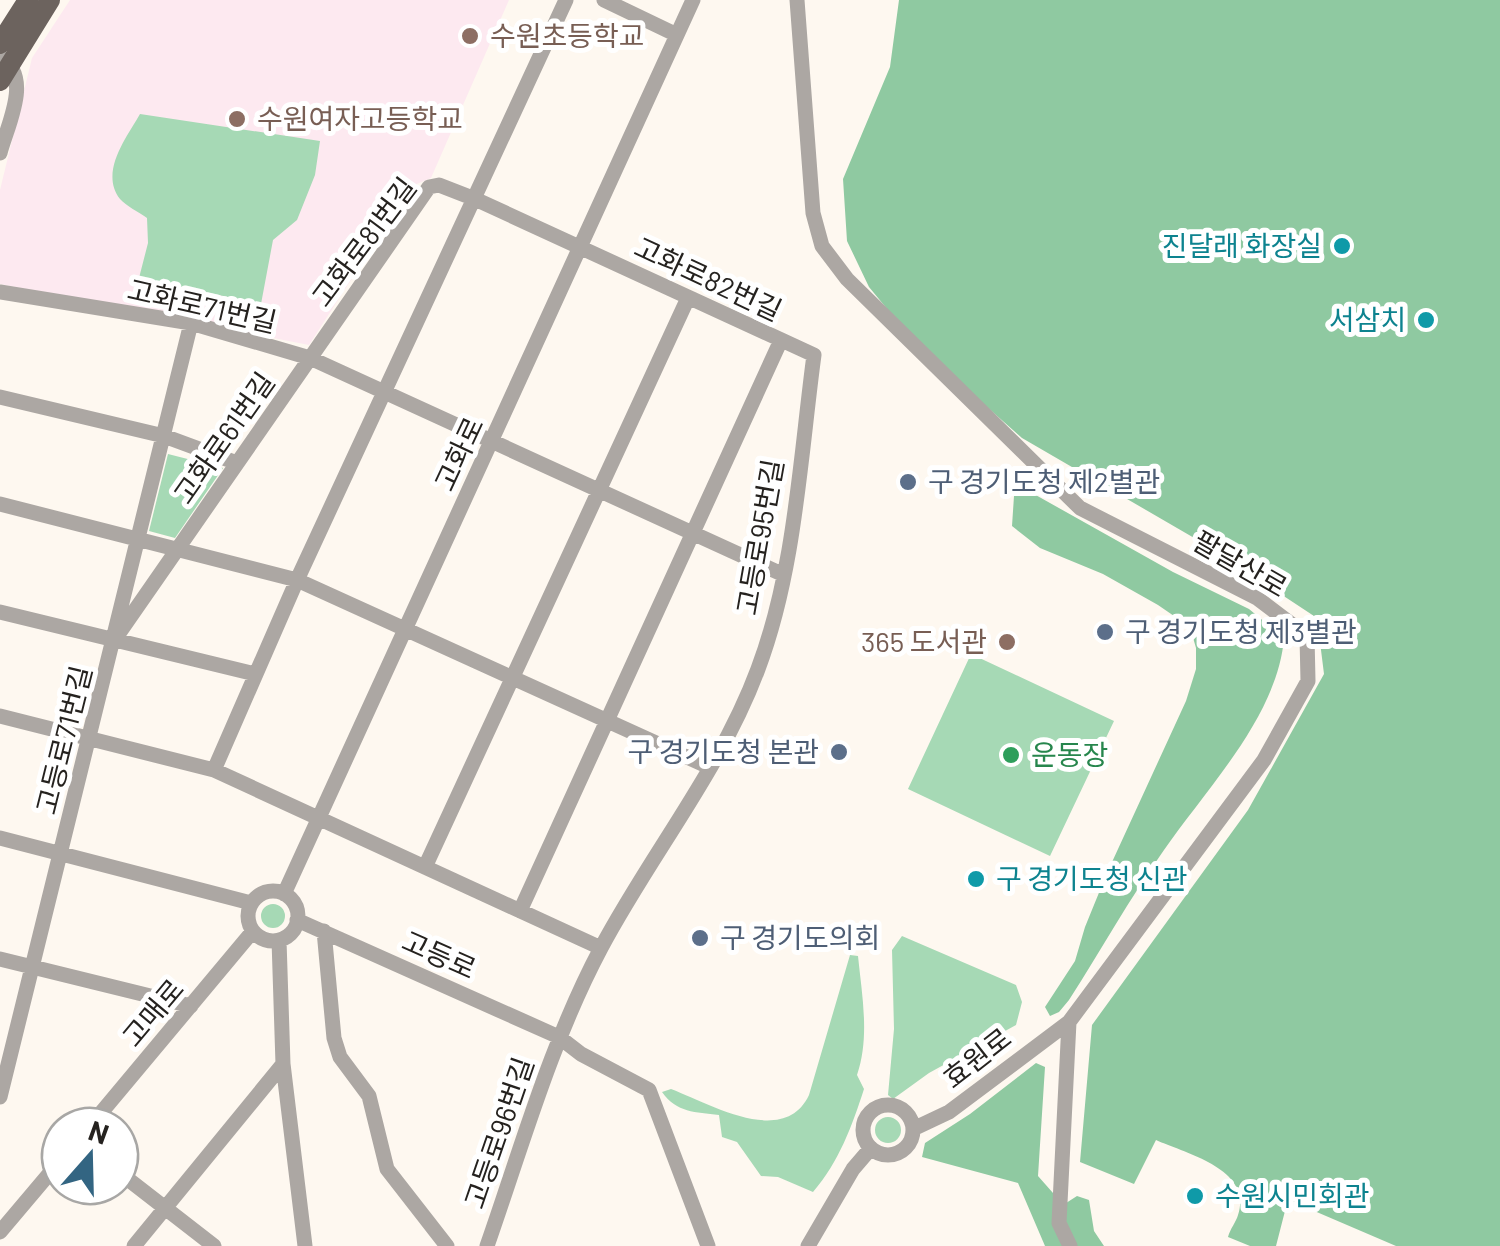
<svg xmlns="http://www.w3.org/2000/svg" width="1500" height="1246" font-family="Barlow,'Noto Sans KR',sans-serif">
	<style>
		.education { fill: #fde9f0 }
		.green { fill: #a6d9b5 }
		.forest { fill: #8fc9a1 }
		.lines { fill: none; stroke-linecap: round; stroke-linejoin: round }
		.minor { stroke: #aca7a3; stroke-width: 15 }
		.major { stroke: #6c635e; stroke-width: 20 }
		.education-dot { fill: #8d6e63; stroke: #fff; stroke-width: 4 }
		.culture-dot { fill: #0f9aa8; stroke: #fff; stroke-width: 4 }
		.service-dot { fill: #5c6f8a; stroke: #fff; stroke-width: 4 }
		.leisure-dot { fill: #2e9e5b; stroke: #fff; stroke-width: 4 }
		.labels { text-anchor: middle; stroke-width: 10; stroke-linejoin: round; paint-order: stroke }
		.education-label { font-size: 28px; fill: #785e54; stroke: #fff; text-anchor: start }
		.street-label { font-size: 28px; fill: #25221f; stroke: #fff }
		.culture-label { font-size: 28px; fill: #0d838f; stroke: #fff; text-anchor: end }
		.service-label { font-size: 28px; fill: #4e5e75; stroke: #fff; text-anchor: start }
		.leisure-label { font-size: 28px; fill: #27864d; stroke: #fff; text-anchor: start }
	</style>
	<rect width="100%" height="100%" fill="#fef8f0"/>
	<!-- education -->
	<path class="education" d="M70 0H509L431 178 412 186 309 345 0 284V190L32 58Z"/>
	<!-- green -->
	<path class="green" d="M140 114 320 141 315 175 297 220 273 240 261 304 139 278 148 243 147 218C139 212 126 206 120 199 99 172 127 137 140 114Z
		M168 454 223 468 175 538 149 531Z
		M971 654 1114 721 1050 856 908 789Z
		M261 916a12 12 0 1 1 24 0a12 12 0 1 1-24 0Z
		M902 936 1016 985 1022 1002 1016 1025 929 1073 893 1099 888 1095 894 1029 892 950Z
		M850 955 858 956C862 996 870 1037 857 1075L864 1089C852 1126 839 1162 813 1192L778 1177 761 1176 737 1142 722 1137 719 1115C695 1112 677 1113 662 1092L671 1089C710 1104 784 1148 809 1095Z
		M875 1130a13 13 0 1 1 26 0a13 13 0 1 1-26 0Z"/>
	<!-- forest -->
	<path class="forest" d="M899 0H1500V1246H1396L1298 1204 1285 1211 1276 1246H1250L1228 1237C1230 1229 1236 1222 1238 1215 1253 1169 1187 1154 1156 1140L1134 1184 1080 1162 1092 1025 1248 810 1324 674 1317 618 1208 546 1022 438 916 344 869 287 847 241 843 179 890 67Z
		M1025 489 1173 572 1249 609 1284 638C1278 715 1207 788 1164 850 1130 898 1101 950 1069 1000L1059 1012 1050 1016 1045 1007 1075 961 1085 927 1107 873 1186 701 1196 669V648L1190 627 1158 605 1103 574 1040 548 1012 526 1014 496Z
		M1036 1063 1045 1067 1038 1176 1053 1193 1065 1246H1045L1018 1183 922 1157 925 1143 970 1114Z
		M1077 1196 1089 1200 1094 1231 1104 1246H1076L1062 1222 1063 1205Z"/>
	<g class="lines">
		<!-- minor -->
		<path class="minor" d="M604 0 677 35
			M797 0 813 213 822 246 847 279 1080 508 1257 598 1307 636 1308 681 1264 760 1069 1022 1059 1223 1070 1246
			M0 57C33 77 8 123 0 153
			M0 292 191 323 310 358 784 575
			M0 397 164 436 237 463
			M0 504 297 580 709 767
			M0 612 255 674
			M115 639 429 187 439 185 475 199 814 355C800 459 795 571 758 669 721 769 651 854 601 948 551 1042 522 1146 487 1246
			M0 716 214 770 601 948
			M214 770 297 580 566 0
			M0 838 251 903
			M425 867 688 298
			M248 916a25 25 0 1 1 50 0a25 25 0 1 1-50 0Z
			M284 894 693 0
			M520 911 781 340
			M297 920 559 1037 581 1054 649 1090 708 1246
			M324 931 334 1038 340 1057 369 1096 387 1169 447 1246
			M279 940 283 1064 305 1246
			M0 959 191 1006
			M0 1097 191 323
			M863 1130a25 25 0 1 1 50 0a25 25 0 1 1-50 0Z
			M90 1126 253 931
			M913 1129 949 1112 1069 1022
			M120 1173 214 1246
			M0 1232 60 1161
			M134 1246 283 1064
			M808 1246 853 1169 871 1148"/>
		<!-- major -->
		<path class="major" d="M0 44 28 0
			M0 81 50 0"/>
	</g>
	<!-- markers -->
	<g class="education-dot">
		<circle cx="470" cy="36" r="10"/>
		<circle cx="237" cy="119" r="10"/>
		<circle cx="1007" cy="642" r="10"/>
	</g>
	<g class="culture-dot">
		<circle cx="1342" cy="246" r="10"/>
		<circle cx="1426" cy="320" r="10"/>
		<circle cx="976" cy="879" r="10"/>
		<circle cx="1195" cy="1196" r="10"/>
	</g>
	<g class="service-dot">
		<circle cx="908" cy="482" r="10"/>
		<circle cx="1105" cy="632" r="10"/>
		<circle cx="839" cy="752" r="10"/>
		<circle cx="700" cy="938" r="10"/>
	</g>
	<circle class="leisure-dot" cx="1011" cy="755" r="10"/>
	<g class="labels">
		<!-- education labels -->
		<g class="education-label">
			<text x="490" y="46">수원초등학교</text>
			<text x="257" y="129">수원여자고등학교</text>
			<text x="987" y="652" text-anchor="end">365 도서관</text>
		</g>
		<!-- street labels -->
		<g class="street-label">
			<text transform="translate(364 242) rotate(-53)" y="10">고화로81번길</text>
			<text transform="translate(708 279) rotate(25)" y="10">고화로82번길</text>
			<text transform="translate(202 306) rotate(13)" y="10">고화로71번길</text>
			<text transform="translate(224 438) rotate(-55)" y="10">고화로61번길</text>
			<text transform="translate(459 454) rotate(-65)" y="10">고화로</text>
			<text transform="translate(760 537) rotate(-80)" y="10">고등로95번길</text>
			<text transform="translate(1240 564) rotate(30)" y="10">팔달산로</text>
			<text transform="translate(64 740) rotate(-76)" y="10">고등로71번길</text>
			<text transform="translate(439 955) rotate(24)" y="10">고등로</text>
			<text transform="translate(153 1013) rotate(-50)" y="10">고매로</text>
			<text transform="translate(977 1058) rotate(-38)" y="10">효원로</text>
			<text transform="translate(499 1133) rotate(-71)" y="10">고등로96번길</text>
		</g>
		<!-- culture labels -->
		<g class="culture-label">
			<text x="1322" y="256">진달래 화장실</text>
			<text x="1406" y="330">서삼치</text>
			<text x="996" y="889" text-anchor="start">구 경기도청 신관</text>
			<text x="1215" y="1206" text-anchor="start">수원시민회관</text>
		</g>
		<!-- service labels -->
		<g class="service-label">
			<text x="928" y="492">구 경기도청 제2별관</text>
			<text x="1125" y="642">구 경기도청 제3별관</text>
			<text x="819" y="762" text-anchor="end">구 경기도청 본관</text>
			<text x="720" y="948">구 경기도의회</text>
		</g>
		<!-- leisure labels -->
		<g class="leisure-label">
			<text x="1031" y="765">운동장</text>
		</g>
	</g>
	<!-- north arrow -->
	<g transform="translate(90 1156) rotate(20)"><circle r="48" fill="#ffffff" stroke="#a8a7a5" stroke-width="2.5"/>
	<path d="M0-8L18 38L0 25L-18 38Z" fill="#336582"/>
	<text y="-15" font-size="28" font-weight="bold" text-anchor="middle" fill="#25221f">N</text>
	</g>
</svg>
